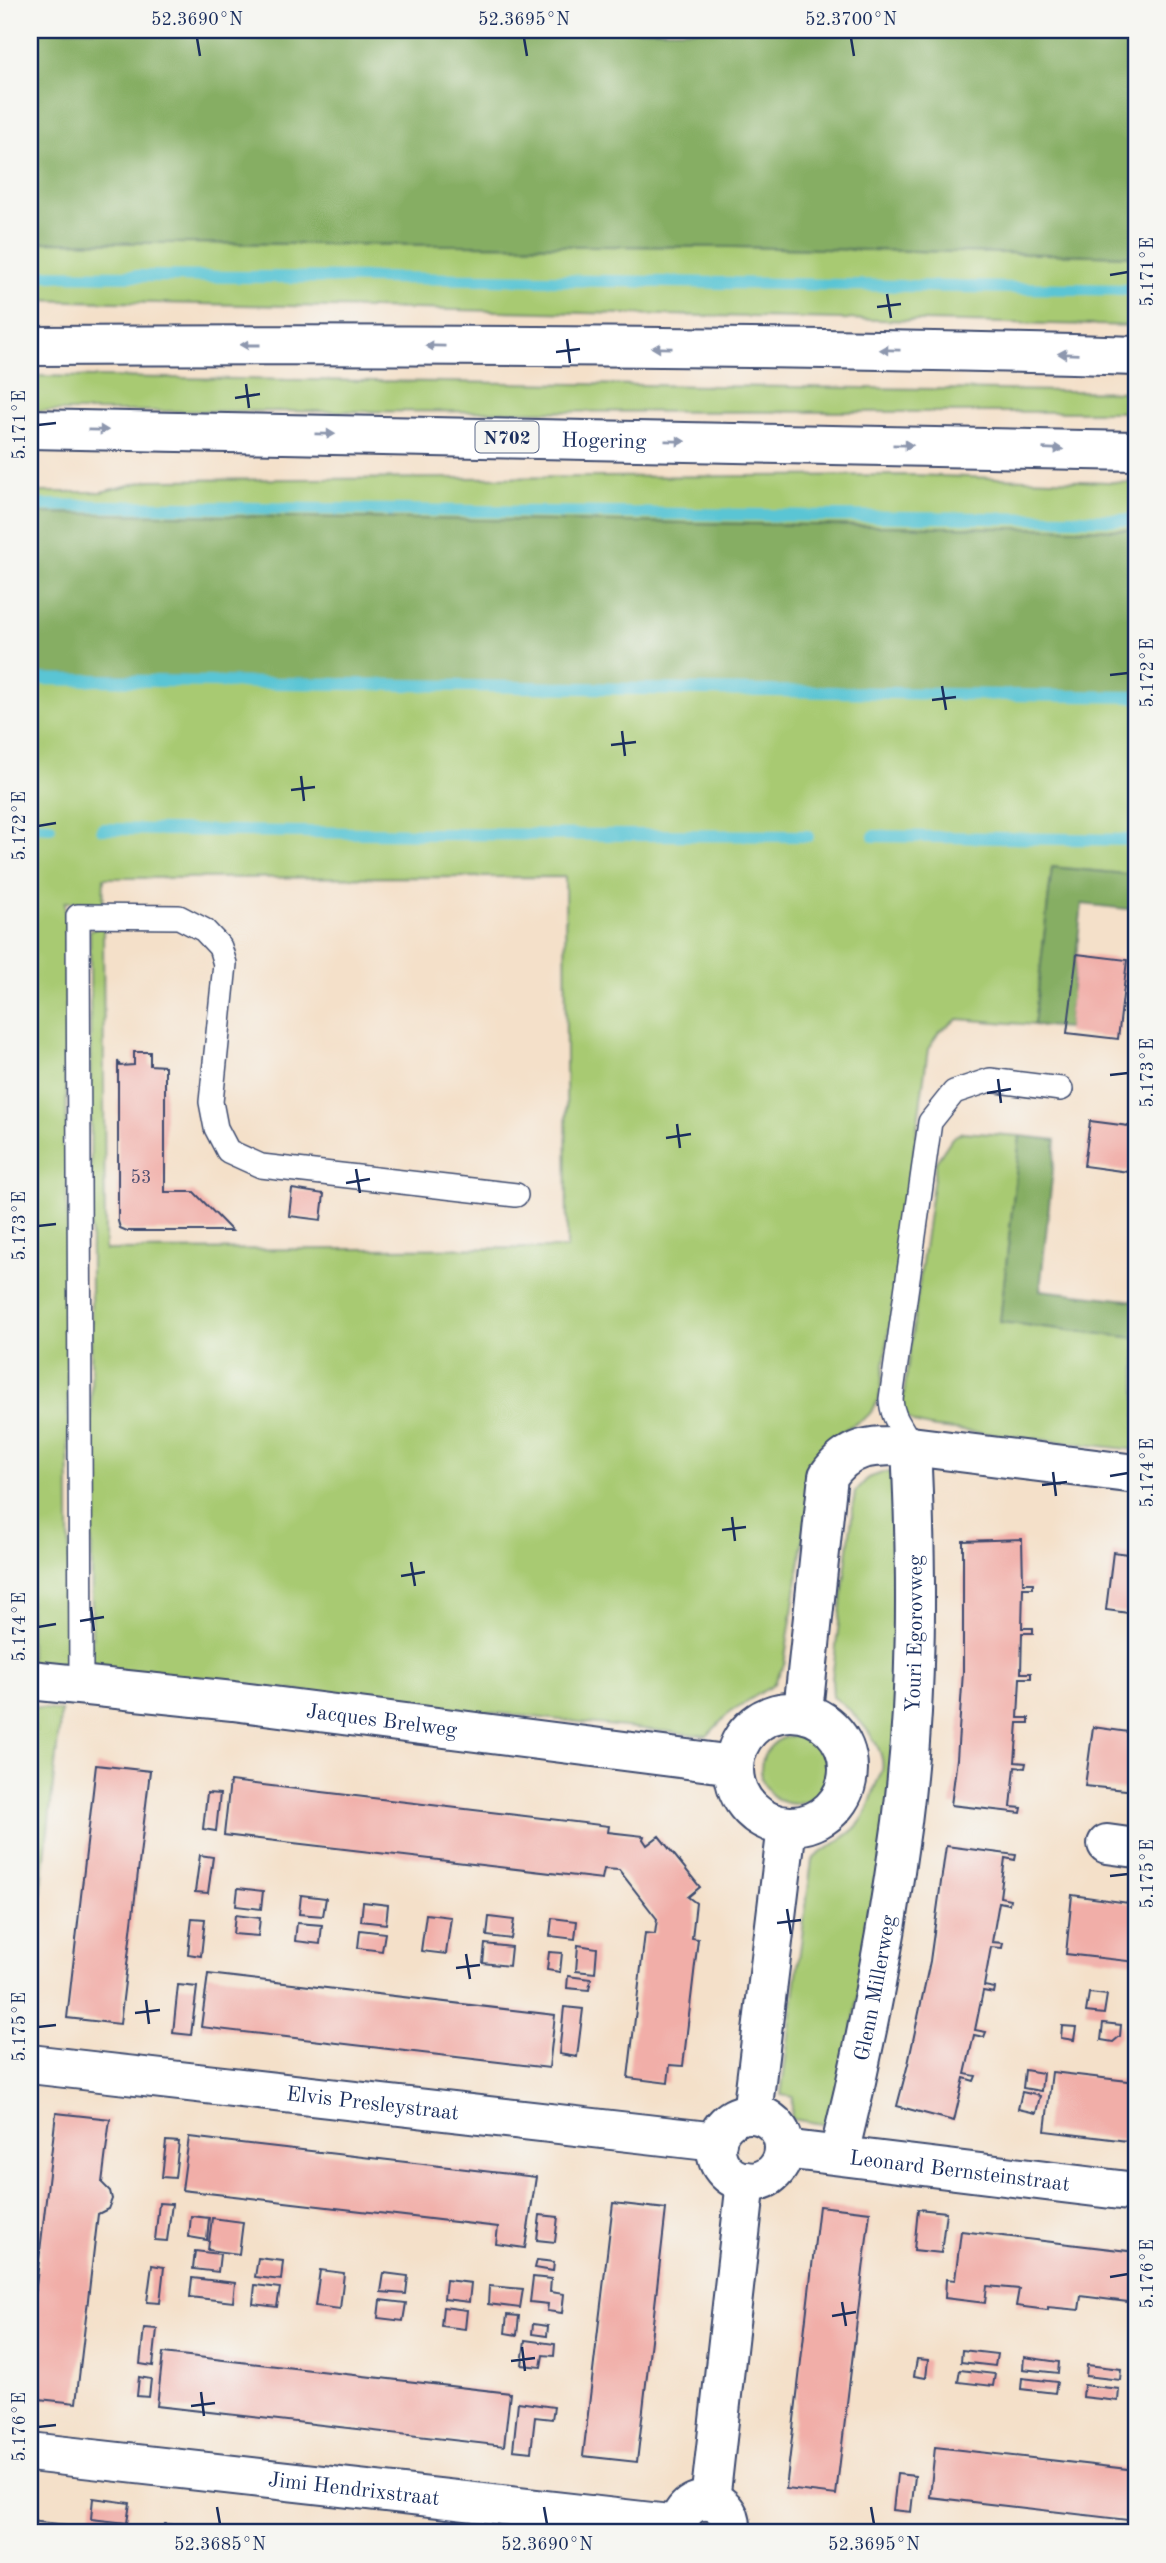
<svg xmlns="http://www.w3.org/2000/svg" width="1166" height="2563" font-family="'Old Standard TT',serif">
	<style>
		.green { fill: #a8ca72; stroke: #627c68; stroke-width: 2 }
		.forest { fill: #86ae64; stroke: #506e61; stroke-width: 2 }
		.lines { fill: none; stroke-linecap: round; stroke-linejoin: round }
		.stream { stroke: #5ac5d4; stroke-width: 12 }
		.building { fill: #f1aea8 }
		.lane-casing { stroke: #3c4a6e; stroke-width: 26 }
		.street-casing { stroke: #3c4a6e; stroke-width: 42 }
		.secondary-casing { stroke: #3c4a6e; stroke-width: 42 }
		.highway-casing { stroke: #3c4a6e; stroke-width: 42 }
		.lane { stroke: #fff; stroke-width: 23 }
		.street { stroke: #fff; stroke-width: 38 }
		.secondary { stroke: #fff; stroke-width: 38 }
		.highway { stroke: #fff; stroke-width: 38 }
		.oneway { fill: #8d97ae }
		.ticks { fill: none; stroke: #1b2f5e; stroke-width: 2.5 }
		.labels { text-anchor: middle; stroke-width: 7; stroke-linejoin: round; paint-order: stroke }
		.number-label { font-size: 18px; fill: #504f70 }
		.shield { fill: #f6f6f2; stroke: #5d6b8a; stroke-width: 2 }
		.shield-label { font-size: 19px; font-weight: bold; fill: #1b2f5e }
		.street-label { font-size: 21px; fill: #1b2f5e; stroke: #f6f6f2 }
		.neatline { fill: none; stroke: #1b2f5e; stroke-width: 2.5 }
		.ticks-label { font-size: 18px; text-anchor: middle; fill: #1b2f5e }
	</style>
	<rect width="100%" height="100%" fill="#f6f6f2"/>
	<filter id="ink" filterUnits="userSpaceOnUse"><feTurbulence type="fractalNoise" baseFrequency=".0143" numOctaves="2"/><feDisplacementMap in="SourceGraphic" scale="14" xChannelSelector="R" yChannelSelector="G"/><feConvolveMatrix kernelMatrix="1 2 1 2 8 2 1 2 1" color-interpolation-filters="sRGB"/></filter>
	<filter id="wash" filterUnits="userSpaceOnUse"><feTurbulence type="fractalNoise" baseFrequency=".00686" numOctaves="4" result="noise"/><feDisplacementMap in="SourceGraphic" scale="28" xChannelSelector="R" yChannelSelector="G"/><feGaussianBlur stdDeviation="1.57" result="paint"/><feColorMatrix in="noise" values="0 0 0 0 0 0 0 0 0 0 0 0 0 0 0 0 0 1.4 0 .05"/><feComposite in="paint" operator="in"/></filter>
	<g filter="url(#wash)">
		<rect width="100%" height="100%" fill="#f4e0c9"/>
		<!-- green -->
		<path class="green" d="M30 242 733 247 1136 256V326L30 300Z
			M30 376 1136 392V412L30 411Z
			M913 475 1136 483V530L30 513V492H101L150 480Z
			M30 674 1136 693V875L1052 867 1034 1025 958 1019 939 1032 928 1049 880 1394C870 1426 854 1419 832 1439 824 1446 819 1458 814 1467L784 1665 773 1685 730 1712 707 1736 92 1669 90 931 103 925 105 1250 567 1248 565 877 104 878 103 905 91 902H65L70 1667 30 1663Z
			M962 1132 1020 1136 1000 1322 1136 1338V1450L936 1428C919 1425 908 1424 902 1407L936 1162 952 1138Z
			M885 1472 907 1474 893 1806 835 2126 791 2119 793 2097 781 2095 812 1860C826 1846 846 1840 859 1824 867 1814 871 1802 874 1790 876 1783 880 1777 882 1770 887 1746 851 1708 833 1697L832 1679 855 1492 868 1478Z
			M30 1707 61 1711 30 1996Z
			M761 1770a34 34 0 1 1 68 0a34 34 0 1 1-68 0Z"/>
		<!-- forest -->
		<path class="forest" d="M30 30H1136V256L733 247 30 242Z
			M30 513 1136 530V693L30 674Z
			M1052 867 1136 875V910L1082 904 1068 1028 1034 1025Z
			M1020 1136 1056 1140 1040 1290 1136 1301V1338L1000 1322Z"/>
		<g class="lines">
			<!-- stream -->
			<path class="stream" d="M30 275 486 279 1136 290
				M30 505 1136 520
				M30 679 1136 697
				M30 826 50 827
				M102 829 433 834 808 836
				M874 836 1136 840"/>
		</g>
		<g id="blocks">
			<!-- building -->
			<path class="building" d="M1077 954 1127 960 1118 1039 1067 1033Z
				M134 1052H150V1065L165 1066V1192H194L232 1231H127L120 1228 118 1221V1061L120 1066 134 1065Z
				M1090 1121 1136 1127V1173L1084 1166Z
				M292 1189 324 1194 321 1220 289 1216Z
				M1022 1539 1023 1583H1033V1588H1023L1022 1628H1033V1633H1022L1021 1673H1031V1678H1020L1018 1718H1029V1723H1018L1015 1762 1026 1763 1025 1768 1015 1767 1011 1807 1022 1808 1021 1813 951 1805 957 1759 963 1672V1541Z
				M1113 1552 1136 1555V1614L1106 1610Z
				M1093 1727 1136 1733V1791L1085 1786Z
				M96 1765 150 1771 120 2024 67 2018Z
				M230 1781 609 1826 608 1832 644 1836 643 1839 647 1845 659 1836 700 1887 688 1897 696 1903 692 1938 698 1939 683 2066 670 2065 668 2083 628 2078 645 1933 655 1934 657 1919 619 1870 604 1869 602 1879 224 1835Z
				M207 1793 220 1794 216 1831 203 1829Z
				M946 1846 1016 1855 1015 1860 1005 1858 1000 1897 1010 1899 1009 1904 999 1902 992 1942 1003 1943 1002 1948 991 1947 984 1986 995 1988 994 1993 983 1991 975 2030 986 2032 984 2037 974 2035 965 2074 976 2076 974 2081 964 2078 954 2121 897 2106 908 2064 930 1961Z
				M200 1855 213 1857 208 1893 195 1892Z
				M238 1888 263 1891 261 1909 236 1906Z
				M301 1895 326 1898 323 1916 299 1914Z
				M1072 1895 1136 1904V1962L1066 1954Z
				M363 1902 388 1905 386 1924 361 1921Z
				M426 1914 451 1917 446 1954 421 1951Z
				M235 1915 260 1918 258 1936 233 1934Z
				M489 1917 514 1920 511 1939 487 1936Z
				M192 1918 205 1919 201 1956 188 1954Z
				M552 1918 577 1921 575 1939 550 1936Z
				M297 1923 322 1925 320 1944 295 1941Z
				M360 1930 385 1933 382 1951 358 1948Z
				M485 1944 511 1947 509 1966 483 1963Z
				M578 1945 597 1948 595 1973 576 1971Z
				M549 1952 562 1953 560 1972 547 1970Z
				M208 1974 555 2015 549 2068 201 2027Z
				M568 1976 591 1979 589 1990 567 1988Z
				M178 1985 197 1987 191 2035 173 2033Z
				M1089 1993 1107 1995 1104 2014 1086 2012Z
				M564 2007 583 2009 577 2057 559 2054Z
				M1103 2023 1121 2025 1120 2036 1113 2042 1101 2040Z
				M1062 2026 1076 2027 1074 2040 1061 2038Z
				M1025 2070 1043 2073 1041 2091 1023 2088Z
				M1052 2072 1136 2082V2142L1045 2131Z
				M1022 2092 1040 2096 1036 2113 1018 2109Z
				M56 2113 110 2119 102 2183 110 2191 112 2199 108 2209 98 2214 76 2403 30 2398V2338Z
				M189 2137 536 2177 525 2248 496 2244 498 2227 182 2190Z
				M166 2141 179 2142 175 2178 162 2177Z
				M159 2203 172 2204 167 2241 155 2240Z
				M613 2203 666 2209 637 2462 583 2456Z
				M819 2206 870 2212 836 2495 786 2489Z
				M918 2209 946 2212 941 2253 914 2250Z
				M540 2215 558 2217 555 2242 537 2240Z
				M191 2216 209 2218 207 2240 189 2237Z
				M212 2218 243 2222 239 2254 208 2250Z
				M961 2231 1136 2252V2303L1081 2296 1079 2310 1048 2307V2310L1016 2306 1019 2289 987 2286 985 2303 945 2298 946 2279 955 2280Z
				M195 2251 220 2254 218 2272 193 2269Z
				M258 2258 283 2261 281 2280 255 2277Z
				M537 2260 554 2262 553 2271 535 2268Z
				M152 2265 164 2267 160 2303 147 2302Z
				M320 2270 344 2273 340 2309 315 2306Z
				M384 2273 408 2276 406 2294 381 2292Z
				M533 2277 551 2279 550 2292 564 2294 562 2313 547 2311 548 2304 530 2302Z
				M192 2278 235 2283 233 2302 190 2297Z
				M446 2280 471 2283 469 2302 444 2299Z
				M255 2285 280 2288 277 2307 253 2304Z
				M489 2286 523 2289 520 2308 488 2304Z
				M380 2300 406 2303 403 2321 378 2318Z
				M443 2307 467 2310 465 2329 441 2326Z
				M507 2315 519 2316 517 2335 505 2333Z
				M533 2324 548 2326 547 2336 532 2334Z
				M144 2328 157 2329 153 2366 140 2364Z
				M525 2340 555 2344 554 2356 543 2355 541 2367 522 2365Z
				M962 2350 997 2354 995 2366 961 2362Z
				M163 2353 510 2393 504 2446 157 2406Z
				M1024 2357 1059 2362 1058 2373 1023 2369Z
				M917 2359 928 2360 926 2378 914 2376Z
				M1087 2365 1121 2369 1120 2380 1086 2376Z
				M960 2370 995 2374 993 2386 958 2382Z
				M139 2377 151 2379 149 2397 137 2396Z
				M1022 2378 1057 2382 1055 2393 1021 2389Z
				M1084 2385 1119 2389 1118 2401 1083 2397Z
				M518 2402 554 2407 552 2419 535 2417 531 2452 513 2450Z
				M935 2447 1136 2470V2521L930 2497Z
				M897 2474 915 2476 911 2512 893 2510Z
				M93 2498 130 2503 127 2523 91 2519Z
				M30 2521 66 2525 65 2533H30Z
				M165 2524 226 2531V2533H164Z"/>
		</g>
	</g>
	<g filter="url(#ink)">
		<use href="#blocks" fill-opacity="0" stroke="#3c4a6e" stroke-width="2"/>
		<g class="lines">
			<!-- lane casing -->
			<g class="lane-casing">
				<path id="lane" d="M911 1446C903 1427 892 1420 891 1399L930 1122 954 1092 990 1080 1061 1089
					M81 1685 78 916 179 917 204 930 220 947 225 964 211 1102 216 1128 228 1151 261 1166 516 1195"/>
			</g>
			<!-- street casing -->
			<g class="street-casing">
				<g id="street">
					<path d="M1107 1844 1136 1848"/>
					<path id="s1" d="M30 2064 717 2142"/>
					<path id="s2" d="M784 2149 1136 2192"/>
					<path id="s3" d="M839 2154C866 2045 887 1934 902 1822 918 1698 917 1571 911 1446"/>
					<path id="s4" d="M30 2452 678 2525"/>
				</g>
			</g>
			<!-- secondary casing -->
			<g class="secondary-casing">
				<g id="secondary">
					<path id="s5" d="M30 1680 233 1701 734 1765"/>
					<path d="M803 1711 828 1476C851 1443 874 1446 911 1446L1136 1474"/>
					<circle cx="791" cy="1769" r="57"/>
					<path d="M752 2114 787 1826"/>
					<circle cx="750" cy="2148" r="34"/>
					<path d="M710 2501 746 2181"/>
					<path d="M679 2533C676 2490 735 2490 731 2533"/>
				</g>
			</g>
			<!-- highway casing -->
			<g class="highway-casing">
				<g id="highway">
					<path d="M30 346C399 344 768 345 1136 356"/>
					<path id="s6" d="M30 429 1136 451"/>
				</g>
			</g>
			<!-- lane -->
			<use href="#lane" class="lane"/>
			<!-- street -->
			<use href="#street" class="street"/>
			<!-- secondary -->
			<use href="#secondary" class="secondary"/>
			<!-- highway -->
			<use href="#highway" class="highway"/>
		</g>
		<!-- one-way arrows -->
		<defs><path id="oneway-solid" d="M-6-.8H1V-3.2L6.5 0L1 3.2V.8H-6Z" transform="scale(1.75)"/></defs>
		<g class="oneway">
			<use href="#oneway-solid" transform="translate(250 345) rotate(180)"/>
			<use href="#oneway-solid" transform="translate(435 346) rotate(-179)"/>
			<use href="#oneway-solid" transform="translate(662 348) rotate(-179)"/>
			<use href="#oneway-solid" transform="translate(890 350) rotate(-179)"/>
			<use href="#oneway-solid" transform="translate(1068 354) rotate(-178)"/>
			<use href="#oneway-solid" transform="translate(98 430) rotate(1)"/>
			<use href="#oneway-solid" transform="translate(325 434) rotate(1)"/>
			<use href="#oneway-solid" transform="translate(675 441) rotate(1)"/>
			<use href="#oneway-solid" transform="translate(903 445) rotate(1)"/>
			<use href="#oneway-solid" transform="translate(1053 449) rotate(2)"/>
		</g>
	</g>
	<!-- ticks -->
	<path class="ticks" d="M197 38 200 56M524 38 527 56M851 38 854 56M1110 275 1128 272M887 294 891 318M877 307 901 304M567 339 570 363M556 352 580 349M246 384 249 408M235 398 260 394M38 425 56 423M1110 675 1128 673M942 686 946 710M932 700 956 697M622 731 625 756M611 745 636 742M301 776 304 801M291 790 315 787M38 826 56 823M1110 1075 1128 1073M998 1079 1001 1103M987 1093 1011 1089M677 1124 680 1148M666 1138 691 1134M356 1169 360 1193M346 1183 370 1179M38 1226 56 1224M1053 1472 1056 1496M1110 1476 1128 1473M1042 1485 1067 1482M732 1517 735 1541M722 1530 746 1527M411 1562 415 1586M401 1576 425 1572M91 1607 94 1631M80 1621 104 1617M38 1627 56 1624M1110 1876 1128 1874M787 1909 791 1934M777 1923 801 1920M466 1954 470 1979M456 1968 480 1965M146 2000 149 2024M135 2013 160 2010M38 2027 56 2025M1110 2277 1128 2274M842 2302 846 2326M832 2316 856 2312M522 2347 525 2371M511 2361 535 2358M201 2392 204 2416M191 2406 215 2403M38 2427 56 2425M217 2507 220 2524M544 2507 547 2524M871 2507 874 2524"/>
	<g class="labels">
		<!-- number labels -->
		<g class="number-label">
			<text x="141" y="1183">53</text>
		</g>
		<!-- shield labels -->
		<rect class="shield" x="475.5" y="421.5" width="63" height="31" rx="5"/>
		<g class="shield-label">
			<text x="507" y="444">N702</text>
		</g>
		<!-- street labels -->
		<g class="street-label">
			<text dy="7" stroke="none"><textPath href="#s6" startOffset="574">Hogering</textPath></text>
			<text dy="7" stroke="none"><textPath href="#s3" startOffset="527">Youri Egorovweg</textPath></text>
			<text dy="7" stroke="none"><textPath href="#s5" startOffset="354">Jacques Brelweg</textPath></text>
			<text dy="7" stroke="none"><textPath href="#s3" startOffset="170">Glenn Millerweg</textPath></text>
			<text dy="7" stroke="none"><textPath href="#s1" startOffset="345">Elvis Presleystraat</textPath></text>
			<text dy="7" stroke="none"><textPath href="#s2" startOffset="177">Leonard Bernsteinstraat</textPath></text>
			<text dy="7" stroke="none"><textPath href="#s4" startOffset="326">Jimi Hendrixstraat</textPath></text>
		</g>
	</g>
	<!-- margin -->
	<rect width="1166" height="2563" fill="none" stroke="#f6f6f2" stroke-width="77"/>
	<rect x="38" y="38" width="1090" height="2486" class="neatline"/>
	<g class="ticks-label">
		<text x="197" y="25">52.3690°N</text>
		<text x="524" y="25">52.3695°N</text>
		<text x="851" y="25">52.3700°N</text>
		<text transform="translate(1147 272) rotate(-90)" y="6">5.171°E</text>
		<text transform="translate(19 425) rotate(-90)" y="6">5.171°E</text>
		<text transform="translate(1147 673) rotate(-90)" y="6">5.172°E</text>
		<text transform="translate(19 826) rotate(-90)" y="6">5.172°E</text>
		<text transform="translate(1147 1073) rotate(-90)" y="6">5.173°E</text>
		<text transform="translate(19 1226) rotate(-90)" y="6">5.173°E</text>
		<text transform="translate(1147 1473) rotate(-90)" y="6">5.174°E</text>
		<text transform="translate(19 1627) rotate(-90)" y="6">5.174°E</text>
		<text transform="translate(1147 1874) rotate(-90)" y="6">5.175°E</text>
		<text transform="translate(19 2027) rotate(-90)" y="6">5.175°E</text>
		<text transform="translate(1147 2274) rotate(-90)" y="6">5.176°E</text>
		<text transform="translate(19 2427) rotate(-90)" y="6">5.176°E</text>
		<text x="220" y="2550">52.3685°N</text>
		<text x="547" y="2550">52.3690°N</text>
		<text x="874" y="2550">52.3695°N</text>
	</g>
</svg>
